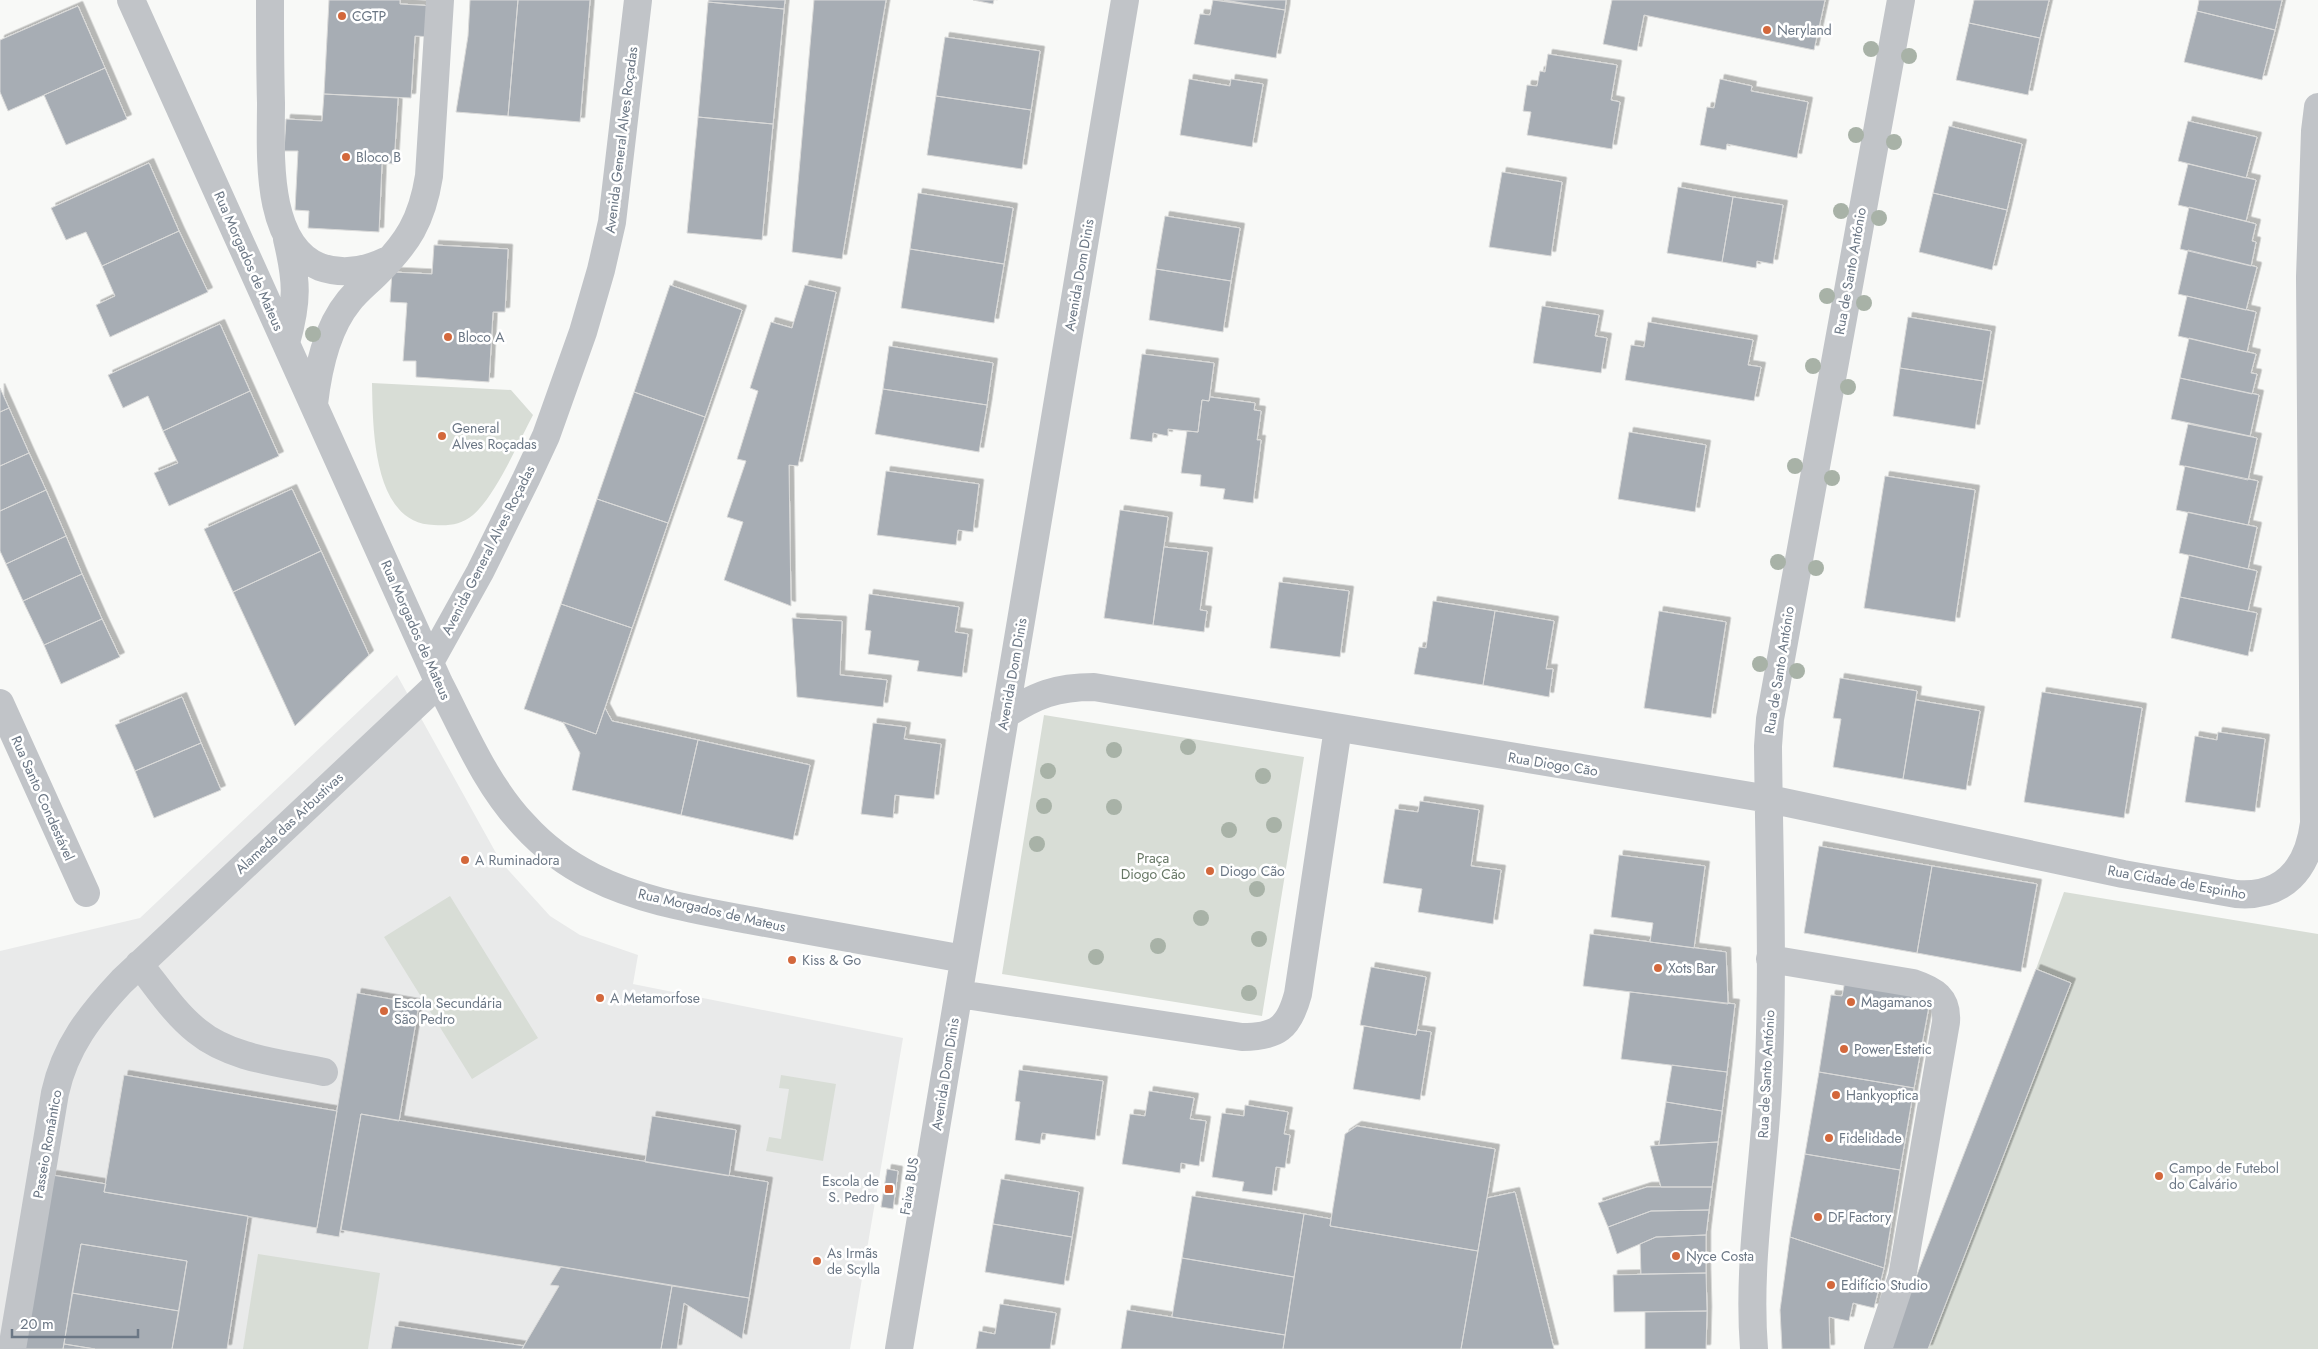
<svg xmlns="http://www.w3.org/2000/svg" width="2318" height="1349" font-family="Jost,sans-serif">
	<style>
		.built { fill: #e9eaea }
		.green { fill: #d8ddd6 }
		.building { fill: #a7adb4; stroke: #dadad9; filter: url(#shadow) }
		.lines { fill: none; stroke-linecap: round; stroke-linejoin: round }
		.minor { stroke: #c1c4c8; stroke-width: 28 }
		.tree { fill: #a8b2a7 }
		.poi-dot { fill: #d3683c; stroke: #fff; stroke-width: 2 }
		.labels { text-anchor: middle; stroke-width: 5; stroke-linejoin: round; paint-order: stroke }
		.poi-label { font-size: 14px; fill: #6b7785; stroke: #fff; text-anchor: start }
		.street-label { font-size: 14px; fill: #6b7785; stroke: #fff }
		.park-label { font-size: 14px; fill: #677765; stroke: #fff }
	</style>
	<defs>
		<filter id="shadow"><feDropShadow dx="4.5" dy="-4.5" stdDeviation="0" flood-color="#0004"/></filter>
	</defs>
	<rect width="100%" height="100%" fill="#f8f9f7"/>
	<!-- built -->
	<path class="built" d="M397 675 501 862 550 916 580 935 638 955 633 984 903 1038 850 1349H0V951L140 918Z"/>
	<!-- green -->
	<path class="green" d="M372 383 511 390 533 415C518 443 496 495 473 515 461 525 448 526 434 525 372 524 373 426 372 383Z
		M1044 715 1304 757 1262 1016 1002 974Z
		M2064 892 2318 934V1349H1888L2036 969Z
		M450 896 538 1038 472 1079 384 937Z
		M781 1075 836 1084 823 1161 766 1151 769 1137 781 1139 789 1089 779 1088Z
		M258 1254 380 1273 368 1349H243Z"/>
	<!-- building -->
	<path class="building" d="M329 0H400V4L434 6 432 37 415 36 411 98 324 94Z
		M470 0H518L508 116 456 112 468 36Z
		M518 0H590L580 122 508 116Z
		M709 0H785L784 9 708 2Z
		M814 0H886L842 259 792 252Z
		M973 0H994L993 4Z
		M1213 0 1285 10 1276 58 1194 44 1200 14 1210 15Z
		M1224 0H1286L1285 10Z
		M1612 0H1825L1814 50 1644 15 1637 51 1603 44Z
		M1974 0H2049L2040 38 1969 23Z
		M2199 0H2282L2275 30 2197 11Z
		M708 2 784 9 773 124 698 117Z
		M78 6 105 68 8 111 0 92V40Z
		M2197 11 2275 30 2262 80 2184 62Z
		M1969 23 2040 38 2028 95 1956 80Z
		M945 37 1040 51 1031 110 936 96Z
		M1548 54 1617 65 1611 100 1620 102 1612 149 1527 135 1531 112 1523 111 1527 85 1537 86 1540 71 1545 72Z
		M105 68 127 119 66 145 44 95Z
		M1189 79 1230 86 1231 79 1263 84 1252 147 1180 135Z
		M1720 79 1752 86 1751 91 1808 102 1797 158 1727 144 1726 150 1700 145 1707 107 1714 108Z
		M324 94 398 98 394 164 382 163 379 232 308 228 309 211 295 210 298 151H284L286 119 322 121Z
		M936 96 1031 110 1022 169 927 155Z
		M698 117 773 124 762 240 687 233Z
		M2188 121 2257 137 2246 178 2178 161Z
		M1949 126 2022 144 2007 210 1933 193Z
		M149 163 179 231 102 266 86 232 66 240 51 208Z
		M2188 164 2256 180 2246 221 2178 205Z
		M1502 172 1562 182 1551 256 1489 247Z
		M1678 187 1733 197 1722 262 1667 253Z
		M918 193 1013 208 1004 264 910 249Z
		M1933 193 2007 210 1992 270 1919 252Z
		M1733 197 1783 205 1773 264 1757 261 1756 268 1722 262Z
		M2189 207 2256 224 2252 241 2256 242 2251 266 2180 249Z
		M1165 216 1240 228 1231 281 1156 269Z
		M179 231 208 292 110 337 96 305 115 296 102 266Z
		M434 245 508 249 505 312H493L489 382 416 377V361H403L407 303 390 302 392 272 432 274Z
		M910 249 1004 264 994 323 901 308Z
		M2188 250 2257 267 2246 310 2178 294Z
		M1156 269 1231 281 1223 332 1149 320Z
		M670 285 742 310 705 417 634 392Z
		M805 285 836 292 798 466 789 465 791 606 724 580 743 522 727 517 746 461 737 459 758 391 750 388 771 322 792 328Z
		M2187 296 2256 312 2247 352 2178 336Z
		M1542 306 1599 315 1595 336 1607 338 1601 373 1533 363Z
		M1908 317 1991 331 1983 381 1900 368Z
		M1648 322 1753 340 1748 365 1761 367 1754 401 1625 380 1631 345 1644 347Z
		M220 324 250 391 163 431 148 396 123 408 108 375Z
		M2189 338 2256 354 2251 373 2257 374 2252 394 2180 378Z
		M889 346 993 363 987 405 883 389Z
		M1142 354 1214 363 1209 401 1202 400 1198 432 1168 429V436L1153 433 1152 442 1130 439Z
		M1900 368 1983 381 1975 429 1893 416Z
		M2180 378 2259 395 2250 436 2171 419Z
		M0 388 9 408 0 412Z
		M883 389 987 405 979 452 875 434Z
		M250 391 279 456 169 506 154 473 178 463 163 431Z
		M634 392 705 417 668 523 597 499Z
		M1210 397 1255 403 1254 410 1261 411 1257 440H1261L1253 503 1223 499 1225 489 1200 486 1201 475 1181 473 1187 431 1198 432 1202 400 1209 401Z
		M9 408 29 453 0 466V412Z
		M2188 424 2257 438 2248 480 2179 465Z
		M1629 432 1706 445 1695 512 1618 499Z
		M29 453 46 490 0 511V466Z
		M2185 466 2258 481 2248 525 2176 510Z
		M886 471 979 484 973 532 958 530 956 545 877 535Z
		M1885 476 1975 490 1955 622 1864 608Z
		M292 489 321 551 233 592 204 529Z
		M46 490 66 536 6 564 0 551V511Z
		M597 499 668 523 632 628 561 604Z
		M1120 510 1168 517 1153 625 1104 618Z
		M2188 512 2257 527 2248 569 2179 553Z
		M66 536 82 574 23 601 6 564Z
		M1164 547 1208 552 1200 610 1207 611 1204 632 1153 625Z
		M321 551 369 655 295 726 233 592Z
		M2189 555 2257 571 2248 611 2180 597Z
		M82 574 102 619 44 645 23 601Z
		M1279 582 1349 591 1340 657 1270 648Z
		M869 594 959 607 955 632 968 634 962 677 917 671 919 661 868 654 871 631 865 630Z
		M2180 597 2257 613 2248 656 2171 638Z
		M1433 601 1495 611 1483 685 1414 674 1419 647 1426 648Z
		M561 604 632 628 596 734 524 709Z
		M1495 611 1554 621 1546 669H1553L1549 697 1483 685Z
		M1659 611 1726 622 1711 718 1644 708Z
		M792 618 842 621 840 675 887 680 883 707 797 697Z
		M102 619 120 657 61 684 44 645Z
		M1840 678 1917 691 1903 779 1833 767 1841 719 1833 718Z
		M2042 692 2142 708 2124 818 2024 802Z
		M182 697 201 743 135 771 115 725Z
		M1916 700 1980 711 1966 790 1903 779Z
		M605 708 612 721 698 740 681 815 572 790 580 753 563 722 596 734Z
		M873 723 906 727 904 739 941 744 934 799 895 795 893 818 861 814Z
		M2218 732 2265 739 2255 812 2185 802 2195 736 2217 740Z
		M698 740 810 765 793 840 681 815Z
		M201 743 221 790 154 818 135 771Z
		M1420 801 1479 810 1471 866 1501 870 1493 924 1418 912 1422 889 1383 883 1395 809 1418 812Z
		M1819 846 1932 866 1917 953 1804 933Z
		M1619 855 1705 866 1694 948 1650 942 1653 923 1611 917Z
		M1932 866 2037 884 2021 972 1917 953Z
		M1590 934 1726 952 1728 1004 1583 986Z
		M1371 967 1426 977 1416 1035 1360 1025Z
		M2036 969 2071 983 1928 1349H1888Z
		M1845 981 1931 995 1914 1088 1819 1072 1831 995 1842 996Z
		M1630 992 1735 1004 1727 1072 1621 1059Z
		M357 993 419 1004 399 1121 361 1114 339 1237 316 1233Z
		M1364 1026 1416 1035 1417 1030 1431 1032 1420 1100 1353 1089Z
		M1672 1065 1727 1072 1722 1111 1666 1102Z
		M1019 1070 1103 1081 1095 1140 1042 1133 1040 1144 1015 1140 1020 1102 1015 1101Z
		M1819 1072 1914 1088 1900 1170 1805 1154Z
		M124 1075 337 1111 317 1228 104 1192Z
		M1149 1091 1194 1098 1190 1119 1206 1121 1199 1166 1181 1163 1180 1173 1122 1164 1130 1114 1145 1116Z
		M1666 1102 1722 1111 1718 1142 1659 1145Z
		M1245 1105 1288 1112 1284 1134 1290 1135 1285 1168 1276 1167 1272 1195 1242 1191 1244 1182 1212 1177 1222 1113 1244 1116Z
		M361 1114 768 1182 749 1298 341 1230Z
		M652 1116 736 1130 729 1176 645 1162Z
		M1357 1126 1495 1149 1478 1251 1330 1226 1345 1134Z
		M1718 1142 1712 1187H1661L1650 1146Z
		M1805 1154 1900 1170 1884 1268 1790 1237Z
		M887 1169 898 1171 893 1209 881 1207Z
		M52 1175 106 1184 104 1192 248 1216 227 1349H172L187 1261 81 1244 63 1349H24Z
		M1001 1179 1079 1192 1072 1237 993 1224Z
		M1647 1187H1712L1709 1210 1651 1211 1608 1227 1598 1203Z
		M1515 1192 1554 1349H1461L1487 1198Z
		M1192 1196 1304 1214 1294 1277 1182 1258Z
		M1709 1210 1706 1235 1656 1237 1617 1254 1608 1227 1651 1211Z
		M1304 1214 1331 1219 1330 1226 1478 1251 1461 1349H1283Z
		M993 1224 1072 1237 1064 1285 985 1272Z
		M1706 1235V1273L1641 1274 1640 1244 1656 1237Z
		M1790 1237 1884 1268 1874 1308 1853 1303 1849 1321 1829 1317 1830 1349H1782L1780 1310Z
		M81 1244 187 1261 179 1311 72 1293Z
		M1182 1258 1294 1277 1285 1335 1172 1317Z
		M561 1267 672 1286 661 1349H522L559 1286 550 1285Z
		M1706 1273 1707 1311 1614 1312 1613 1275Z
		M672 1286 749 1298 742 1339 684 1303 677 1349H661Z
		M72 1293 179 1311 172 1349H95L64 1344Z
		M1000 1304 1056 1313 1050 1349H976L979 1331 995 1334Z
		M1127 1310 1285 1335 1283 1349H1121Z
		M1707 1311 1706 1349H1645V1312Z
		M395 1326 524 1346 522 1349H391Z
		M64 1344 95 1349H63Z"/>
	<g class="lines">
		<!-- minor -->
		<path class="minor" d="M131 0 439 683C464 731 486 785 524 825 543 846 567 864 593 877 640 901 697 910 749 920 821 933 892 946 964 959
			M270 0C270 34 270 68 271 103 271 152 264 245 320 267 343 275 365 271 386 261
			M286 343C298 300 297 281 287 239
			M314 404C318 369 326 329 349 301 357 291 367 283 376 274 408 243 422 220 429 176L440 0
			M430 662 480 572 526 479 546 436 583 332 601 270 612 222 638 0
			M0 703 86 893
			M1005 715C1036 695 1056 687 1094 687L1769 799 2123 874 2236 894C2284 898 2308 869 2314 823L2310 277 2315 131 2318 107
			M1770 959 1913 983C1934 990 1948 998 1946 1022L1902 1277 1878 1349
			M139 964C157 986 174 1013 197 1031 231 1059 282 1063 324 1072
			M959 994 1242 1037C1277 1037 1289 1028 1298 994L1338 728
			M12 1349 55 1093C65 1047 90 1015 122 981L439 683
			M899 1349 1125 0
			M1754 1349C1747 1260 1764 1173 1768 1084 1774 972 1769 859 1768 746L1770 719 1901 0"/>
	</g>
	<!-- trees -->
	<g class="tree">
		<circle cx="1871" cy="49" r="8"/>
		<circle cx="1909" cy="56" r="8"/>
		<circle cx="1856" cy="135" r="8"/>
		<circle cx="1894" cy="142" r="8"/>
		<circle cx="1841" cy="211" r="8"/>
		<circle cx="1879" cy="218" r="8"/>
		<circle cx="1827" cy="296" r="8"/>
		<circle cx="1864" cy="303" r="8"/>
		<circle cx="313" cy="334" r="8"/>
		<circle cx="1813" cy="366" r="8"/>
		<circle cx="1848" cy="387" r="8"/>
		<circle cx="1795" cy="466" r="8"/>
		<circle cx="1832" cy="478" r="8"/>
		<circle cx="1778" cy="562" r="8"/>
		<circle cx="1816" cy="568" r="8"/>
		<circle cx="1760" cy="664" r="8"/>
		<circle cx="1797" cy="671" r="8"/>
		<circle cx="1188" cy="747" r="8"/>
		<circle cx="1114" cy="750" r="8"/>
		<circle cx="1048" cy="771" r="8"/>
		<circle cx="1263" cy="776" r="8"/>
		<circle cx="1044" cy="806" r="8"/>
		<circle cx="1114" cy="807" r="8"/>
		<circle cx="1274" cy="825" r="8"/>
		<circle cx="1229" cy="830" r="8"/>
		<circle cx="1037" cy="844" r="8"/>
		<circle cx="1257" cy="889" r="8"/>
		<circle cx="1201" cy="918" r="8"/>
		<circle cx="1259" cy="939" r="8"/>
		<circle cx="1158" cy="946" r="8"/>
		<circle cx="1096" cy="957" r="8"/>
		<circle cx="1249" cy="993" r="8"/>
	</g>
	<!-- markers -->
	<g class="poi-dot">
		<circle cx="342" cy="16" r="5"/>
		<circle cx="1767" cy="30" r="5"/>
		<circle cx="346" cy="157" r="5"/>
		<circle cx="448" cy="337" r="5"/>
		<circle cx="442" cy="436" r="5"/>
		<circle cx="465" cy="860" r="5"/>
		<circle cx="1210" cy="871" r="5"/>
		<circle cx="792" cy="960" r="5"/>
		<circle cx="1658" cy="968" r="5"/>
		<circle cx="600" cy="998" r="5"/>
		<circle cx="1851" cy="1002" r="5"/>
		<circle cx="384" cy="1011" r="5"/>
		<circle cx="1844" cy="1049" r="5"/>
		<circle cx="1836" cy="1095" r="5"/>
		<circle cx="1829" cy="1138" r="5"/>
		<circle cx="2159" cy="1176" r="5"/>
		<rect x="884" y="1184" width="10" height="10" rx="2.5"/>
		<circle cx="1818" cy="1217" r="5"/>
		<circle cx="1676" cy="1256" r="5"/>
		<circle cx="817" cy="1261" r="5"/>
		<circle cx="1831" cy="1285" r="5"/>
	</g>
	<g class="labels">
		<!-- poi labels -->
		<g class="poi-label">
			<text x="352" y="21">CGTP</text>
			<text x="1777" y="35">Neryland</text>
			<text x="356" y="162">Bloco B</text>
			<text x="458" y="342">Bloco A</text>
			<text x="452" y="433">General<tspan x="452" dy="16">Alves Roçadas</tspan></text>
			<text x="475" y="865">A Ruminadora</text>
			<text x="1220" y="876">Diogo Cão</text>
			<text x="802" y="965">Kiss &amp; Go</text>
			<text x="1668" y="973">Xots Bar</text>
			<text x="610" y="1003">A Metamorfose</text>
			<text x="1861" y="1007">Magamanos</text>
			<text x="394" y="1008">Escola Secundária<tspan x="394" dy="16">São Pedro</tspan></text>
			<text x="1854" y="1054">Power Estetic</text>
			<text x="1846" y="1100">Hankyoptica</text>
			<text x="1839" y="1143">Fidelidade</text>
			<text x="2169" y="1173">Campo de Futebol<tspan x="2169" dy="16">do Calvário</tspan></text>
			<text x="879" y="1186" text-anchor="end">Escola de<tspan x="879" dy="16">S. Pedro</tspan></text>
			<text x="1828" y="1222">DF Factory</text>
			<text x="827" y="1258">As Irmãs<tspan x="827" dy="16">de Scylla</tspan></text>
			<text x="1686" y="1261">Nyce Costa</text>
			<text x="1841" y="1290">Edifício Studio</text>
		</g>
		<!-- street labels -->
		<g class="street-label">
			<text transform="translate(621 140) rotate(-83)" y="5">Avenida General Alves Roçadas</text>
			<text transform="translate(249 261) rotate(66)" y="5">Rua Morgados de Mateus</text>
			<text transform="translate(1850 271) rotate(-80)" y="5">Rua de Santo António</text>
			<text transform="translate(1079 275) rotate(-80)" y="5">Avenida Dom Dinis</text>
			<text transform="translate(488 550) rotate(-63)" y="5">Avenida General Alves Roçadas</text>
			<text transform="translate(416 630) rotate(66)" y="5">Rua Morgados de Mateus</text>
			<text transform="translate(1779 670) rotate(-81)" y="5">Rua de Santo António</text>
			<text transform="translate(1012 674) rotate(-80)" y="5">Avenida Dom Dinis</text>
			<text transform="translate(1553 764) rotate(9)" y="5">Rua Diogo Cão</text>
			<text transform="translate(43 798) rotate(66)" y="5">Rua Santo Condestável</text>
			<text transform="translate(289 823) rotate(-43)" y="5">Alameda das Arbustivas</text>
			<text transform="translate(2177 882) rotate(10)" y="5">Rua Cidade de Espinho</text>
			<text transform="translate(712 910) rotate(13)" y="5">Rua Morgados de Mateus</text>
			<text transform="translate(945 1074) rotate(-81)" y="5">Avenida Dom Dinis</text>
			<text transform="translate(1766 1074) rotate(-87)" y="5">Rua de Santo António</text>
			<text transform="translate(47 1144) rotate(-80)" y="5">Passeio Romântico</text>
			<text transform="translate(909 1186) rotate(-81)" y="5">Faixa BUS</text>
		</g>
		<!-- park labels -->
		<g class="park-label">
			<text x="1153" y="863">Praça<tspan x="1153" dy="16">Diogo Cão</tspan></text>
		</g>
	</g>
	<!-- scale -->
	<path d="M12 1329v8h126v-8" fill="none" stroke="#6b7785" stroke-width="2.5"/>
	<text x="20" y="1329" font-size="15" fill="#6b7785" stroke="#ffffff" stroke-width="4" paint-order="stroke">20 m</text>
</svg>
